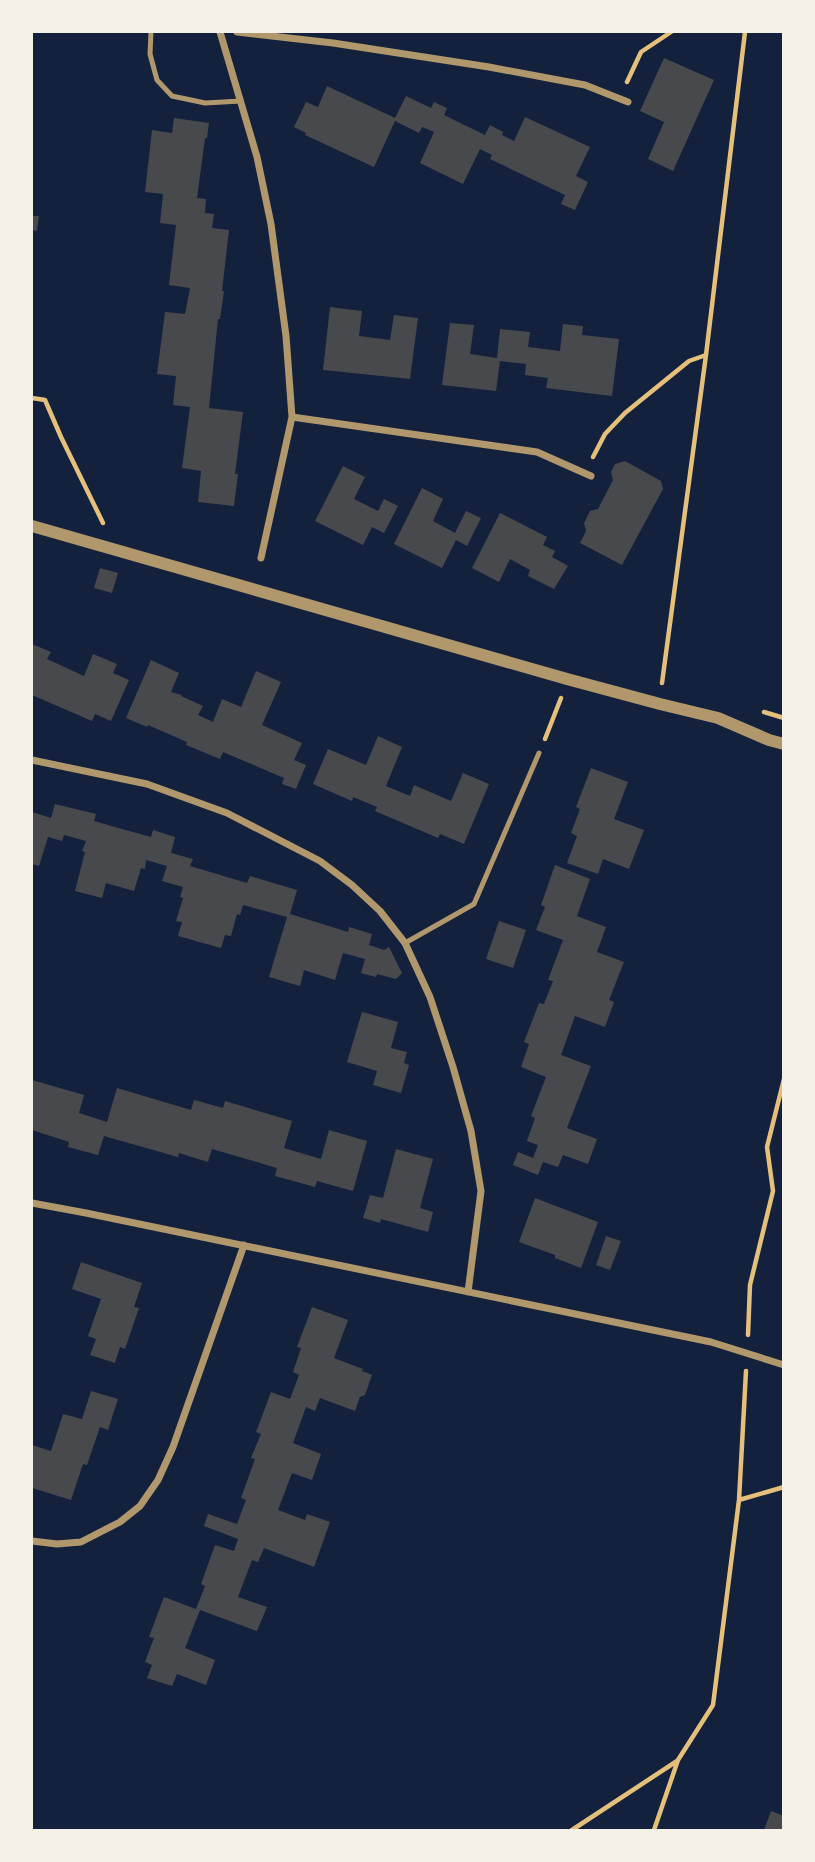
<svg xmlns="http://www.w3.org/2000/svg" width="815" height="1862" font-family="'Noto Serif',serif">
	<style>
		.building { fill: #48494c }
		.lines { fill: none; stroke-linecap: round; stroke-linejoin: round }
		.path { stroke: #e5c07b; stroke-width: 4.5 }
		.service { stroke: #b1986c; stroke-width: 5 }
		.minor { stroke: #b1986c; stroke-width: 7 }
		.tertiary { stroke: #b1986c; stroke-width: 12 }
	</style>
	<rect width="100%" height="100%" fill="#14213d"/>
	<!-- building -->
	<path class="building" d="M664 58 714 80 673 171 648 159 664 122 640 111Z
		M327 86 395 118 406 96 431 108 434 102 447 108 444 115 485 135 490 125 503 132 502 135 514 141 525 117 590 147 576 176 588 182 575 210 561 204 565 195 490 159 492 155 480 149 463 184 420 163 434 132 422 127 419 133 395 121 374 167 305 135 306 133 294 127 306 102 318 107Z
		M174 118 209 123 207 138H205L197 198 206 199 205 213 214 214 212 228 229 230 222 291H224L220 319H218L209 408 243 412 235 474H238L234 506 198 502 201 471 182 468 190 407 173 405 176 376 157 374 165 312 185 314 190 288 169 285 176 225 160 223 163 194 145 192 152 130 172 133Z
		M32 216H39L37 231 32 230Z
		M330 307 362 311 359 336 390 340 394 315 418 318 410 379 323 370Z
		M450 323 474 325 470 354 497 358 500 329 530 332 528 347 560 351 563 324 583 326 582 335 619 339 612 396 546 388 548 378 525 375 526 364 500 361 496 391 442 385Z
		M625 461 661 481 663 489 622 565 580 543 586 531 584 523 590 511 598 509 613 480 611 472 615 464Z
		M343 466 365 477 354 499 378 511 384 499 398 506 384 533 372 527 363 545 315 521Z
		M422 488 443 499 433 521 455 533 466 511 481 518 467 546 456 540 442 568 394 544Z
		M500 513 547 537 543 545 555 551 552 557 568 566 554 589 528 576 530 570 510 559 499 582 472 568Z
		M100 568 118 573 112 593 94 588Z
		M32 644 51 652 47 659 84 676 93 654 117 664 113 673 129 680 111 721 95 714 92 721 32 695Z
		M151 660 179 673 171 692 182 695 181 696 203 706 198 715 213 722 222 699 241 707 256 671 281 682 262 725 302 743 294 760 306 765 296 789 282 784 284 778 223 752 220 759 186 745 187 742 148 725 147 727 126 718Z
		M378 736 402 747 386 786 410 796 414 785 451 801 463 773 489 784 464 844 440 834 438 838 375 811 377 807 353 797 352 801 313 784 328 749 366 765Z
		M591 768 628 782 614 819 644 830 629 869 603 859 598 874 567 863 577 836 571 833 580 809 576 807Z
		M55 804 96 814 94 821 122 829 151 837 153 830 175 837 171 853 193 859 190 866 247 883 250 876 297 890 290 914 348 932 349 927 372 934 369 945 384 950 389 947 402 973 396 979 377 974 376 977 361 973 365 959 343 953 335 980 304 970 300 986 269 977 287 917 243 905 240 915 237 914 231 936 225 935 221 948 178 936 182 922 176 921 183 898 180 897 183 887 162 881 167 866 146 860 145 869 141 868 134 891 106 883 102 898 75 891 85 852 82 851 86 841 64 835 62 841 48 837 39 866 32 864V812L51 818Z
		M555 865 590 879 577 916 606 927 597 952 624 962 609 1000 614 1002 605 1027 575 1016 561 1055 591 1066 567 1128 597 1139 588 1164 563 1155 558 1167 543 1162 538 1175 513 1165 518 1152 533 1158 538 1145 527 1141 535 1118 531 1116 546 1077 521 1067 529 1044 524 1042 539 1003 544 1004 553 981 548 980 563 940 536 930 545 907 541 905Z
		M499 921 526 930 513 968 486 959Z
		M362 1012 398 1022 391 1048 407 1052 404 1063 409 1065 401 1093 373 1085 377 1071 347 1062Z
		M32 1080 84 1095 79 1113 107 1122 117 1088 191 1110 194 1100 223 1108 225 1101 292 1121 284 1148 321 1159 329 1130 367 1141 353 1191 317 1181 315 1187 275 1176 277 1168 212 1149 208 1162 179 1153 178 1157 104 1136 98 1155 68 1147 69 1142 32 1130Z
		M396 1149 433 1159 420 1208 433 1212 428 1232 381 1219 380 1223 363 1218 370 1195 383 1198Z
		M535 1198 598 1222 581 1268 555 1258V1255L519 1242Z
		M606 1236 621 1241 610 1270 596 1265Z
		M81 1262 142 1283 134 1307 139 1308 125 1349 120 1347 115 1363 90 1355 96 1339 88 1336 101 1299 72 1289Z
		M312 1307 348 1320 334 1358 363 1369 362 1371 372 1375 365 1395 360 1397 355 1411 320 1398 315 1411 306 1407 293 1443 321 1454 312 1480 292 1473 278 1510 305 1520 307 1514 330 1522 314 1567 264 1548 258 1562 252 1560 238 1597 267 1607 257 1631 200 1610 185 1648 215 1660 206 1685 177 1674 172 1686 147 1678 152 1665 145 1662 154 1638 149 1637 164 1597 196 1609 205 1586 201 1584 215 1545 234 1551 238 1539 204 1526 208 1514 237 1524 246 1500 241 1498 255 1459 251 1458 261 1434 256 1432 271 1392 290 1399 299 1375 293 1372 301 1348 297 1347Z
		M91 1391 118 1399 108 1430 100 1427 87 1465 83 1464 71 1500 32 1488V1445L51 1451 63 1414 82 1419Z
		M771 1811 784 1816V1830H764Z"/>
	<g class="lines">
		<!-- path -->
		<path class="path" d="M627 82 641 52 671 32
			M32 398 45 400 61 437 103 523
			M593 457 605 434 625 413 689 361 706 355
			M662 683 706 355 745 32
			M764 712 784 718
			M545 739 561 698
			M748 1335 750 1285 773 1191 767 1147 784 1079
			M739 1500 746 1371
			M572 1830 677 1761
			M654 1830 678 1760 713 1705 739 1500 784 1487"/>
		<!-- service -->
		<path class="service" d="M151 32 150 54 157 80 172 96 205 103 241 101
			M405 943 474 904 539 753"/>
		<!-- minor -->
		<path class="minor" d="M220 32 257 157 271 224 286 336 292 417 261 558
			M237 32 333 43 489 67 585 85 628 102
			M292 417 537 452 591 476
			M32 760 147 784 227 813 320 861 352 885 380 911 405 943 430 997 453 1067 471 1131 481 1191 468 1292
			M32 1203 86 1213 711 1342 784 1365
			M32 1541 57 1544 81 1542 120 1522 140 1506 158 1480 173 1447 244 1245"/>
		<!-- tertiary -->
		<path class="tertiary" d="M32 526 567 679 660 704 718 718 769 740 784 744"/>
	</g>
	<!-- border -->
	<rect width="815" height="1862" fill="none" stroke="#f6f1e7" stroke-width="66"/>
</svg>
